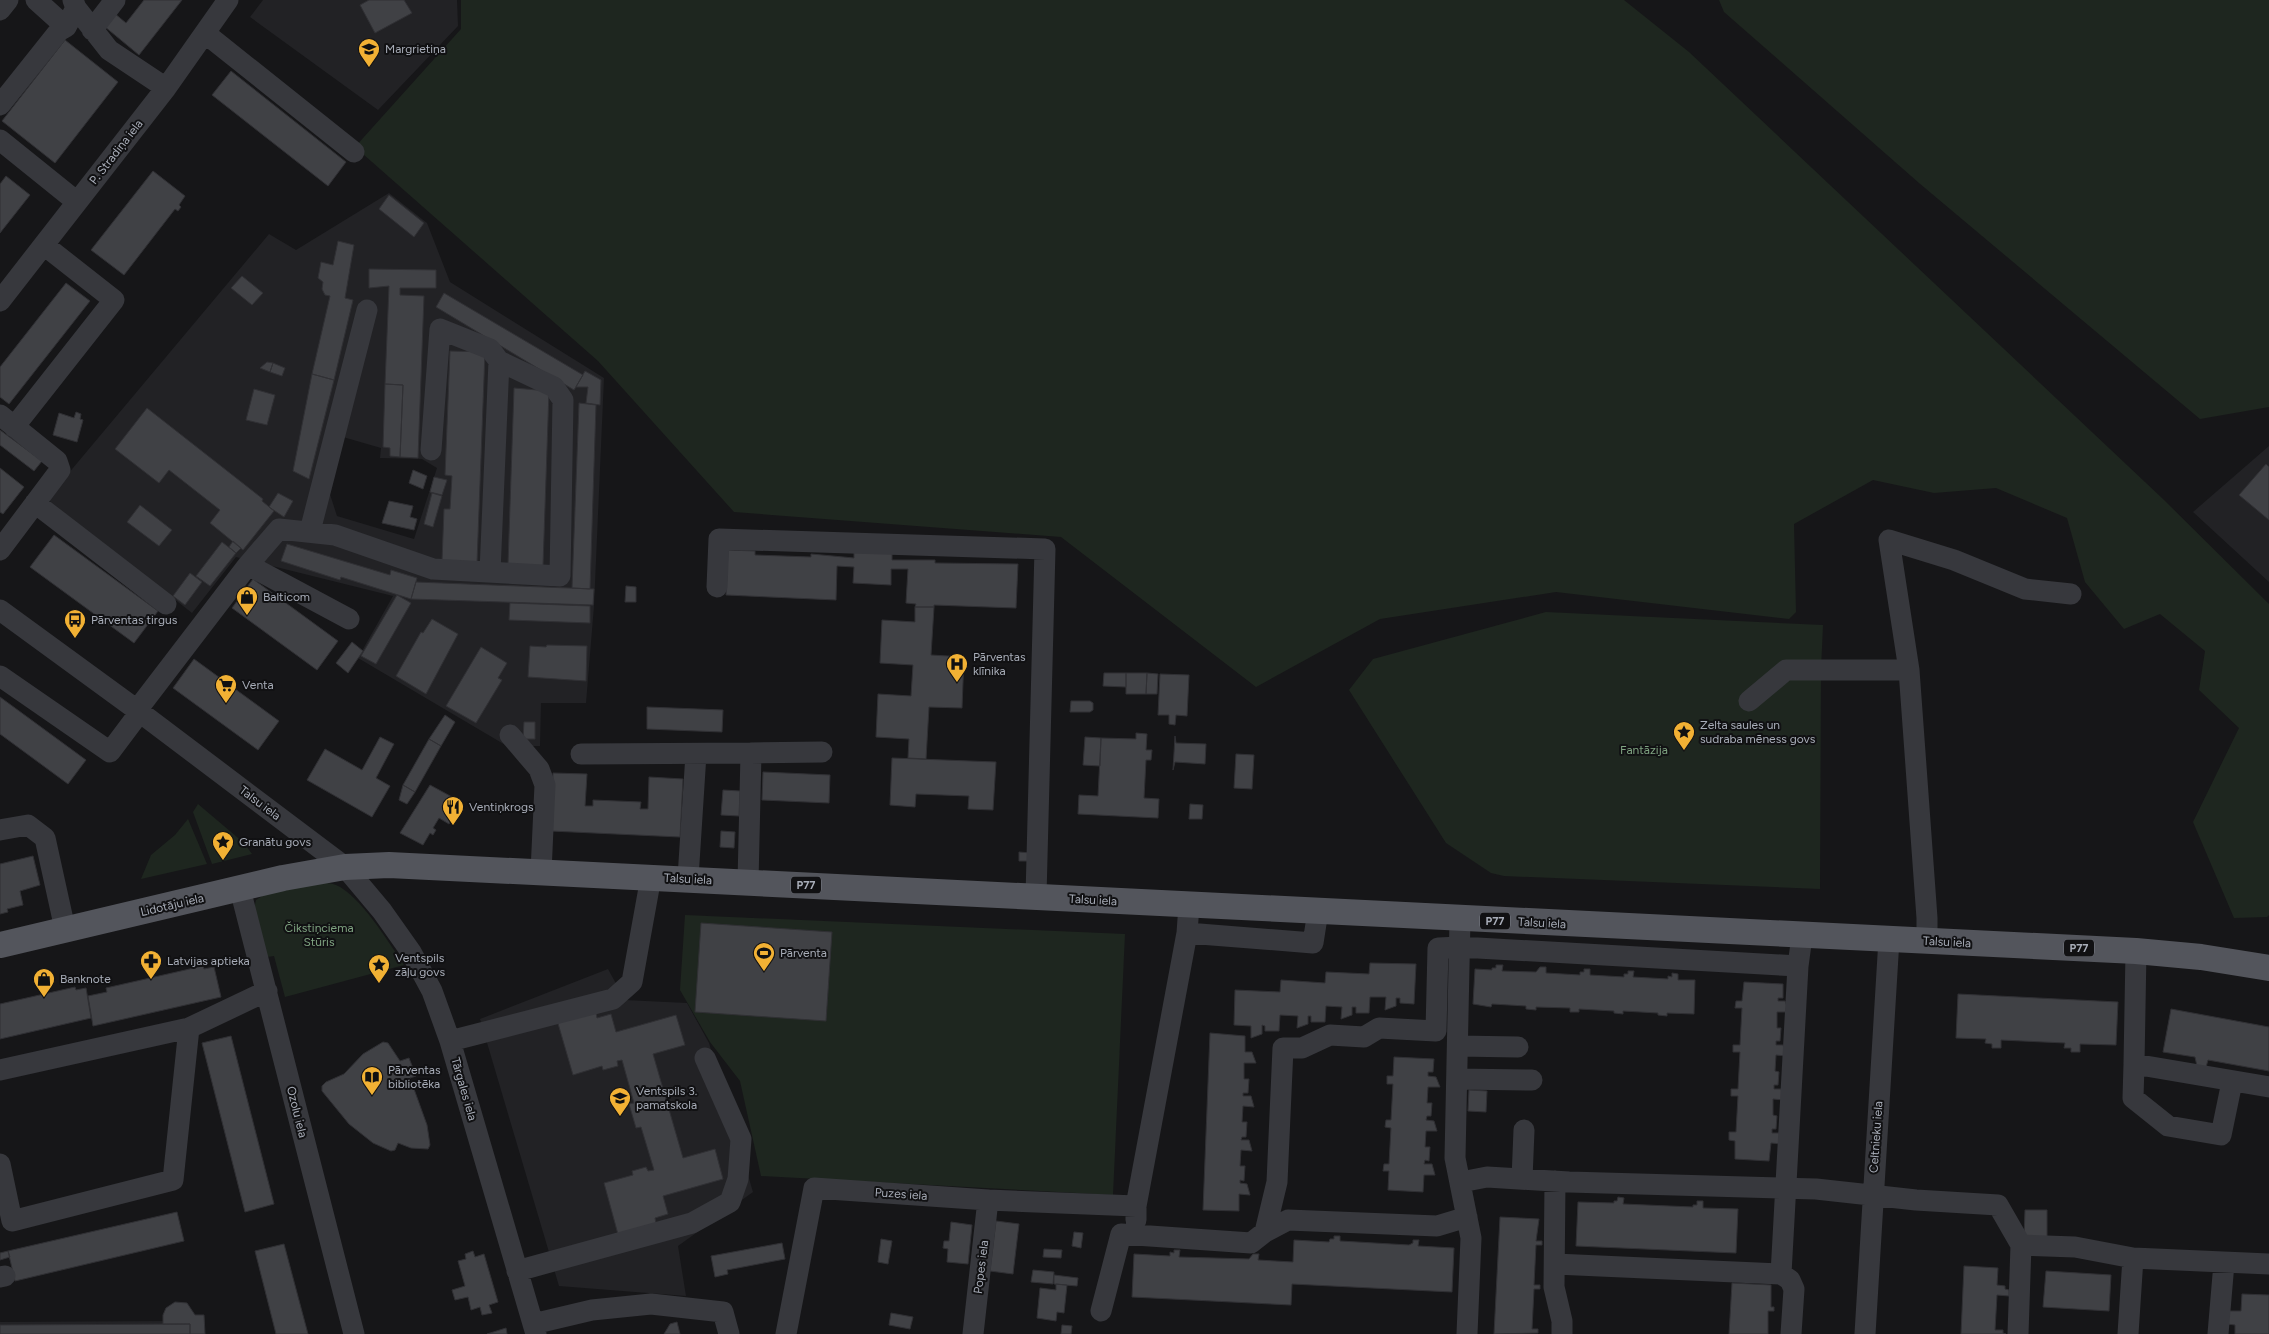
<svg xmlns="http://www.w3.org/2000/svg" width="2269" height="1334" font-family="Figtree,sans-serif">
	<style>
		.built { fill: #222225; fill-rule: evenodd }
		.green { fill: #1e261f }
		.building { fill: #404145; stroke: #303034 }
		.lines { fill: none; stroke-linecap: round; stroke-linejoin: round }
		.minor { stroke: #37383d; stroke-width: 21 }
		.major { stroke: #53555c; stroke-width: 26 }
		.labels { text-anchor: middle; stroke-width: 4; stroke-linejoin: round; paint-order: stroke }
		.shield { fill: #111113; stroke: #7b7e86; stroke-width: 1 }
		.shield-label { font-size: 11px; font-weight: bold; fill: #a8adb8 }
		.poi-label { font-size: 12px; fill: #a8adb8; stroke: #111113; text-anchor: start }
		.street-label { font-size: 12px; fill: #a8adb8; stroke: #111113 }
		.park-label { font-size: 12px; fill: #7fa381; stroke: #111113 }
	</style>
	<rect width="100%" height="100%" fill="#161618"/>
	<!-- built -->
	<path class="built" d="M263 0H457L458 26 378 110 250 17Z
		M389 193 427 223 450 282 604 378 594 606 586 703H541L540 746H507L358 658 393 596 236 557 192 613 47 499 269 234 296 250ZM343 437 381 448 380 458 422 459 437 468 414 539 337 516 328 488Z
		M2269 446V582L2193 512Z
		M608 969 625 1000 687 1003 709 1043 753 1192 678 1246 686 1296 559 1286 480 1019Z
		M175 1321V1334H0V1322Z"/>
	<!-- green -->
	<path class="green" d="M461 0H1624L1689 52 2163 499 2269 604V915L2267 917 2234 918 2193 822 2239 728 2199 690 2205 651 2160 614 2124 629 2085 582 2067 518 1996 488 1934 493 1873 480 1794 524 1796 612 1789 619 1556 592 1380 619 1256 687 1061 537 734 512 598 361 355 147 461 29Z
		M1719 0H2269V407L2200 419 1919 183 1724 12Z
		M1546 612 1823 625 1821 670 1820 889 1504 876 1491 873 1446 843 1349 690 1373 659Z
		M198 804 244 843 252 854 212 864 193 812Z
		M188 819 207 864 141 879 151 855 175 835Z
		M320 883C325 883 331 883 336 885 360 895 389 943 404 965L285 997 274 956 267 957 254 909 256 900 265 894Z
		M685 915 1125 934 1113 1195 761 1176 740 1081 710 1042 680 990Z"/>
	<!-- building -->
	<path class="building" d="M144 0H182L139 55 104 26 114 13 126 23Z
		M369 0H404L412 13 375 33 360 5Z
		M65 40 118 82 55 163 2 121Z
		M231 71 346 162 328 186 212 95Z
		M153 171 185 196 179 205 181 207 178 211 175 209 124 275 91 250Z
		M6 176 30 195 0 233V184Z
		M389 195 424 223 414 237 379 209Z
		M338 241 354 245 345 298 353 300 334 380 312 374 330 296 325 295 322 289 323 282 318 278 321 262 333 265Z
		M369 269 436 270V288H400V295L424 296 418 458 400 457 403 385 385 384 389 286 369 288Z
		M242 276 263 293 252 305 231 288Z
		M66 283 90 301 9 404 0 397V367Z
		M444 293 583 375 574 390 436 307Z
		M450 351 485 352 477 563 442 561 444 509H450L452 476 445 475Z
		M267 362 273 363 270 372 260 368Z
		M273 363 285 368 282 376 270 372Z
		M585 371 601 380 600 405 586 403 588 387H576Z
		M312 374 334 380 309 479 293 471Z
		M385 384 403 385 400 457 390 456V448L383 447Z
		M514 388 549 391 543 566 508 564Z
		M254 389 275 395 267 425 246 420Z
		M579 403 596 405 590 589 572 588Z
		M147 408 263 499 262 501 274 511 243 550 210 523 220 510 169 470 159 483 115 449Z
		M76 412 81 414 80 419 83 420 77 442 53 435 59 413 74 418Z
		M0 430 42 461 34 471 0 445Z
		M2266 464 2269 467V520L2239 495Z
		M0 468 24 487 3 514 0 512Z
		M413 470 427 476 423 489 409 483Z
		M434 477 447 480 442 495 430 492Z
		M278 493 293 501 284 517 269 507Z
		M432 493 442 496 433 527 424 524Z
		M389 501 413 506 410 517 417 519 414 530 382 523Z
		M140 505 172 530 159 546 127 522Z
		M54 535 158 611 134 643 30 567Z
		M233 541 241 548 236 553 229 547Z
		M222 542 236 553 210 586 196 576Z
		M287 544 390 575 391 570 417 578 411 599 341 577 340 580 281 561Z
		M854 549 892 550V560H935V563L1018 564 1016 608 934 605V607H915L916 604 906 603 908 569H891V585L853 583 854 567 837 566 836 600 726 595 728 550 755 551V555L811 557V554L854 558Z
		M190 573 202 582 185 605 173 596Z
		M253 579 338 641 317 670 232 608Z
		M416 582 594 589 593 605 411 599Z
		M626 586 636 587V602H625Z
		M397 595 411 603 376 664 361 656Z
		M510 603 590 606V623L509 620Z
		M915 607H934L931 655 964 657 962 708 929 707 926 759 908 758 909 739 876 737 878 694 911 696 913 665 880 663 882 620 915 622Z
		M432 619 458 634 426 694 396 676 421 632 423 633Z
		M352 642 363 651 348 673 336 663Z
		M547 645 587 646 586 681 528 677 530 646 546 647Z
		M481 647 507 663 498 678 502 680 476 723 446 706Z
		M194 659 279 721 258 750 173 688Z
		M1104 673H1126V687L1103 686Z
		M1126 673H1147L1146 694H1126Z
		M1147 673 1158 674 1157 694H1146Z
		M1160 674 1189 675 1187 716 1176 715 1175 725 1169 724V715H1158Z
		M0 697 86 760 68 784 0 734Z
		M1071 701H1090L1093 703V710L1090 712H1070Z
		M647 707 723 710 722 732 647 729Z
		M445 715 455 722 441 746 429 739Z
		M524 722H535V739H523Z
		M1136 733 1147 734 1146 750H1152L1151 760H1146L1144 798 1159 799 1158 818 1078 814 1079 795 1098 796 1101 738 1136 739Z
		M1175 736 1176 743 1206 744 1205 764 1175 762 1173 770Z
		M380 737 394 744 376 778 390 786 372 817 307 780 325 749 362 770Z
		M1085 737 1101 738 1100 766 1083 765Z
		M429 739 441 746 415 792 403 785Z
		M1236 754 1254 755 1252 789 1234 788Z
		M892 758 996 762 993 810 968 809 969 796 916 794 915 807 890 805Z
		M763 772 830 775 829 803 762 800Z
		M553 773 587 774 585 806H593V800L641 802 640 809H648L649 777 683 779 680 837 551 831Z
		M403 785 415 792 407 804 399 800Z
		M430 785 452 797 445 809 455 814 449 824 439 818 433 828 436 830 433 835 430 833 423 845 400 833Z
		M723 790 740 791 739 816 721 815Z
		M1190 804 1203 805 1202 819H1189Z
		M721 831 735 832 734 848 720 847Z
		M1019 852 1031 853V861H1019Z
		M33 856 40 885 20 891 23 905 7 909 8 912 0 914V864Z
		M701 923 832 932 826 1021 695 1012Z
		M1370 963 1416 964 1414 1004 1400 1003V998H1396V1006L1385 1010 1386 997H1370L1369 1013H1356V1007H1352V1015L1341 1019 1342 1007 1326 1006 1325 1022H1311V1016H1308V1024L1297 1028 1298 1016 1280 1015 1279 1031H1265V1026L1262 1025V1034L1251 1038V1026L1234 1025 1235 990 1280 992 1281 980 1325 983 1326 972 1369 974Z
		M1496 965H1503L1502 971 1536 972 1540 967H1546V973L1580 975V972H1584V969H1590V975L1624 977V974H1628V971H1634L1633 977 1668 979V976L1672 977V973L1678 974V980H1695L1694 1014 1667 1013V1016L1658 1015V1013L1623 1011V1014L1614 1013V1011L1579 1009V1012H1570V1008L1536 1007V1010L1526 1009V1006L1492 1004 1491 1007 1473 1004 1475 969 1492 970V968H1496Z
		M203 966 204 969 214 967 221 997 93 1026 88 996 107 992 106 988Z
		M1744 982 1783 984V998H1778V1001H1785L1789 1012H1777V1028H1781L1780 1041H1776V1045H1783L1786 1056 1776 1055 1775 1071 1779 1072 1778 1085H1774V1089H1781L1784 1100 1773 1099V1115L1777 1116 1776 1129H1772V1133H1779L1782 1144 1771 1143 1769 1161 1735 1159V1141L1729 1140V1132H1736L1738 1096H1731V1089H1738L1740 1052H1733V1045H1740L1742 1008H1735L1736 1001H1742Z
		M75 987 76 990 86 988 91 1018 0 1039V1004Z
		M1958 994 2118 1002 2116 1045 2080 1044V1052H2071V1048H2064L2065 1043 2001 1040V1048H1992V1044L1985 1043 1986 1039 1956 1038Z
		M2171 1009 2269 1027V1071L2208 1060 2206 1067 2197 1066 2195 1057 2163 1052Z
		M596 1013 597 1018 611 1014 616 1032 676 1015 685 1045 653 1054 683 1158 715 1149 723 1179 663 1196 668 1214 655 1218 656 1224 619 1238 604 1183 633 1175 632 1171 646 1167 648 1171 654 1170 641 1127 636 1128 629 1104 634 1103 622 1060 617 1061 618 1066 603 1070 602 1066 573 1075 557 1020Z
		M1210 1033 1245 1036V1052H1252L1256 1063H1244V1079H1249L1248 1093H1243V1096H1251L1254 1107 1243 1106 1242 1122H1247L1246 1137H1242L1241 1140H1249L1252 1151 1241 1150 1240 1166H1245L1244 1181 1240 1180V1183L1247 1184 1250 1195 1239 1194V1211L1203 1210Z
		M231 1036 274 1204 245 1212 202 1043Z
		M383 1042 388 1043 400 1061 409 1058 416 1076 410 1078 427 1125 430 1145 428 1149 411 1148 398 1143 395 1150 391 1151 373 1143 349 1124 322 1091V1086L326 1082 344 1074 363 1054Z
		M1394 1057 1434 1059 1433 1072H1428V1076L1436 1077 1440 1087H1428L1427 1103H1432L1431 1116H1427L1426 1120 1434 1121 1437 1131H1426L1425 1147H1430L1429 1161 1425 1160 1424 1164H1432L1435 1175H1424L1423 1192 1388 1190 1389 1171H1383L1384 1164H1389L1391 1128 1385 1127 1386 1120H1391L1393 1084H1387V1076H1393Z
		M1469 1090 1487 1091 1486 1112 1468 1111Z
		M1618 1197 1624 1198 1623 1204 1693 1207V1205H1697V1201H1703V1208L1738 1209 1736 1253 1576 1246 1578 1202 1614 1203V1201H1617Z
		M2025 1210H2047V1239H2024Z
		M177 1212 184 1241 15 1281 8 1251Z
		M1500 1217 1539 1219 1536 1241H1542V1245H1536L1534 1285H1540V1289H1534L1532 1329H1538V1333L1494 1334Z
		M996 1221 1019 1224 1013 1274 990 1271Z
		M951 1222 972 1225 968 1264 947 1262 948 1249 943 1248 944 1241H949Z
		M1074 1232 1083 1233 1081 1248 1072 1246Z
		M1334 1236H1340V1241L1409 1245 1413 1243V1240H1419L1418 1246 1454 1248 1452 1292 1292 1284 1291 1305 1132 1297 1134 1254 1170 1256V1252L1174 1253V1250H1180L1179 1257 1249 1259 1253 1254H1259L1258 1260 1293 1262 1294 1240 1329 1242 1330 1239H1334Z
		M881 1239 892 1241 888 1264 878 1262Z
		M782 1243 785 1259 727 1270 728 1274 715 1277 711 1256Z
		M284 1244 308 1334H276L255 1251Z
		M1044 1249 1062 1250 1061 1258 1043 1257Z
		M8 1251 10 1257 0 1260V1253Z
		M473 1251 475 1257 484 1254 498 1302 489 1305 492 1313 482 1315 480 1307 471 1310 468 1297 455 1300 452 1290 465 1286 458 1261 466 1259 465 1254Z
		M1964 1266 1998 1268 1997 1285 2005 1286V1289L2009 1290V1296L1997 1295 1995 1330H2003V1333L2006 1334H1961Z
		M1033 1270 1054 1272 1053 1284 1031 1282Z
		M2046 1271 2111 1275 2109 1311 2043 1307Z
		M1054 1275 1078 1278 1077 1286 1054 1284Z
		M1732 1283 1771 1285V1307H1774V1311H1768V1334H1729Z
		M1056 1284 1067 1285 1064 1313 1057 1312 1056 1321 1037 1318 1040 1288 1056 1290Z
		M2242 1294 2269 1295V1334H2235V1325L2227 1324 2228 1311H2241Z
		M175 1302 187 1303 195 1315H204L205 1334H190V1324H163V1315L166 1308Z
		M891 1313 913 1317 910 1329 889 1325Z
		M677 1322 680 1334H664L670 1324Z
		M190 1324V1334H0V1325Z
		M1062 1325 1072 1326 1071 1334H1061Z
		M506 1328 507 1334H487Z"/>
	<g class="lines">
		<!-- minor -->
		<path class="minor" d="M36 0 66 27
			M73 0 76 8 109 50 166 88
			M0 10 8 0
			M92 30 115 0
			M206 34 354 152
			M0 105 59 31 66 27 76 8
			M0 140 77 202
			M0 301 166 88 228 0
			M0 415 57 461 60 470 0 550
			M14 427 114 300 44 245
			M431 450 440 329 490 349 499 361
			M35 503 166 604
			M310 531 367 310
			M248 565 279 529 335 535 433 569 560 576 563 400 554 387 499 361 490 572
			M717 587 719 539 1045 549 1036 896
			M0 610 137 710 345 867 382 911 411 952 432 991 450 1041 536 1334
			M0 676 110 752 140 712
			M1749 701 1786 670H1909
			M137 710 248 565 349 619
			M510 735 539 769 545 785 541 872
			M581 754 751 753
			M0 830 28 825 45 838 65 929
			M688 878 696 754
			M748 882 751 753 822 752
			M240 889 354 1334
			M1460 919 1455 1158 1471 1238 1467 1334
			M1187 933 1313 943 1318 911
			M1927 941V918L1909 670 1889 540 1954 560 2025 589 2071 594
			M2136 951 2134 1064 2269 1087
			M450 1041 613 999 632 982 651 877
			M1458 1046 1518 1047
			M2134 1064 2133 1098 2168 1126 2221 1135 2232 1082
			M0 1070 189 1028 267 991
			M1457 1079 1532 1080
			M0 1164 12 1221 173 1180 189 1028
			M1522 1179 1524 1130
			M1555 1181 1554 1287 1562 1321V1334
			M1461 1182 1487 1177 1569 1182 1816 1189 1916 1200 1998 1205 2021 1245 2018 1334
			M1136 1220V1206L1187 933 1189 905
			M1265 1232 1277 1182 1283 1048H1302L1330 1035 1364 1037 1379 1028 1436 1031 1438 948 1460 947 1798 966
			M2021 1245 2075 1247 2133 1258 2269 1264
			M1555 1264 1781 1274
			M517 1271 692 1223 730 1202 738 1179 741 1139 705 1058
			M0 1277 5 1276
			M1101 1311 1121 1234 1251 1243 1265 1232 1288 1220 1437 1226 1467 1217
			M533 1324 592 1310 651 1304 723 1312 729 1334
			M786 1334 814 1188 988 1200 1136 1206
			M973 1334 988 1200
			M1791 1334 1794 1289 1790 1280 1781 1274 1798 966 1802 936
			M1865 1334 1889 939
			M2128 1334 2133 1258
			M2218 1334 2224 1263"/>
		<!-- major -->
		<path class="major" d="M0 945 283 878 345 867 389 865 2136 951 2201 957 2269 968"/>
	</g>
	<!-- icons -->
	<defs>
		<g id="school-pin" transform="scale(1.125)"><path d="M0 17L-7.5 6A9.5 9.5 0 1 1 7.5 6Z" fill="#f2b134" stroke="#111113"/><path d="M0-5L7-2L0 1L-7-2ZM-4 1L0 2.5L4 1V4Q0 6-4 4Z" fill="#111"/></g>
		<g id="shop-pin" transform="scale(1.125)"><path d="M0 17L-7.5 6A9.5 9.5 0 1 1 7.5 6Z" fill="#f2b134" stroke="#111113"/><path d="M-5-2.5h2.3a2.7 3.5 0 0 1 5.4 0H5L5.5 6h-11ZM-1.5-2.5h3a1.5 2.3 0 0 0-3 0Z" fill="#111"/></g>
		<g id="bus-pin" transform="scale(1.125)"><path d="M0 17L-7.5 6A9.5 9.5 0 1 1 7.5 6Z" fill="#f2b134" stroke="#111113"/><path d="M-5-6H5V4H4V6H2V4H-2V6H-4V4H-5ZM-3.5-4V0h7V-4ZM-3.5 1.2v1.5H-2V1.2ZM2 1.2v1.5H3.5V1.2Z" fill="#111"/></g>
		<g id="hospital-pin" transform="scale(1.125)"><path d="M0 17L-7.5 6A9.5 9.5 0 1 1 7.5 6Z" fill="#f2b134" stroke="#111113"/><path d="M-5-5h3v3.5h4V-5h3V5h-3V1.5h-4V5h-3Z" fill="#111"/></g>
		<g id="supermarket-pin" transform="scale(1.125)"><path d="M0 17L-7.5 6A9.5 9.5 0 1 1 7.5 6Z" fill="#f2b134" stroke="#111113"/><path d="M-6-5.5h2.5l.6 2H6L4.5 2H-2.5L-4.4-4H-6ZM-1.5 3.2a1.3 1.3 0 1 0 .1 0ZM3 3.2a1.3 1.3 0 1 0 .1 0Z" fill="#111"/></g>
		<g id="sight-pin" transform="scale(1.125)"><path d="M0 17L-7.5 6A9.5 9.5 0 1 1 7.5 6Z" fill="#f2b134" stroke="#111113"/><path d="M0-6L1.8-2.2L6-1.7L2.9 1.2L3.7 5.4L0 3.3L-3.7 5.4L-2.9 1.2L-6-1.7L-1.8-2.2Z" fill="#111"/></g>
		<g id="restaurant-pin" transform="scale(1.125)"><path d="M0 17L-7.5 6A9.5 9.5 0 1 1 7.5 6Z" fill="#f2b134" stroke="#111113"/><path d="M-5-6h1v4h1v-4h1v4h1v-4h1v5L-1.5 .5V6h-2V.5L-5-1ZM5-6V6H3V1.5H1.5Q1.5-4 5-6Z" fill="#111"/></g>
		<g id="stadium-pin" transform="scale(1.125)"><path d="M0 17L-7.5 6A9.5 9.5 0 1 1 7.5 6Z" fill="#f2b134" stroke="#111113"/><path d="M0-5a6.5 5 0 1 0 0 10a6.5 5 0 1 0 0-10ZM-3.5-1.8h7v3.6h-7Z" fill="#111"/></g>
		<g id="pharmacy-pin" transform="scale(1.125)"><path d="M0 17L-7.5 6A9.5 9.5 0 1 1 7.5 6Z" fill="#f2b134" stroke="#111113"/><path d="M-2-6h4v4h4v4h-4v4h-4v-4h-4v-4h4Z" fill="#111"/></g>
		<g id="library-pin" transform="scale(1.125)"><path d="M0 17L-7.5 6A9.5 9.5 0 1 1 7.5 6Z" fill="#f2b134" stroke="#111113"/><path d="M-6-4Q-3-5.5-.7-3.5V5Q-3 3-6 4ZM6-4Q3-5.5 .7-3.5V5Q3 3 6 4Z" fill="#111"/></g>
	</defs>
	<g fill-rule="evenodd">
		<use href="#school-pin" x="369" y="49"/>
		<use href="#shop-pin" x="247" y="597"/>
		<use href="#bus-pin" x="75" y="620"/>
		<use href="#hospital-pin" x="957" y="664"/>
		<use href="#supermarket-pin" x="226" y="685"/>
		<use href="#sight-pin" x="1684" y="732"/>
		<use href="#restaurant-pin" x="453" y="807"/>
		<use href="#sight-pin" x="223" y="842"/>
		<use href="#stadium-pin" x="764" y="953"/>
		<use href="#pharmacy-pin" x="151" y="961"/>
		<use href="#sight-pin" x="379" y="965"/>
		<use href="#shop-pin" x="44" y="979"/>
		<use href="#library-pin" x="372" y="1077"/>
		<use href="#school-pin" x="620" y="1098"/>
	</g>
	<g class="labels">
		<!-- shield labels -->
		<g class="shield">
			<rect x="791" y="876.5" width="30" height="17" rx="4"/>
			<rect x="1480" y="912.5" width="30" height="17" rx="4"/>
			<rect x="2064" y="939.5" width="30" height="17" rx="4"/>
		</g>
		<g class="shield-label">
			<text x="806" y="889">P77</text>
			<text x="1495" y="925">P77</text>
			<text x="2079" y="952">P77</text>
		</g>
		<!-- poi labels -->
		<g class="poi-label">
			<text x="385" y="53">Margrietiņa</text>
			<text x="263" y="601">Balticom</text>
			<text x="91" y="624">Pārventas tirgus</text>
			<text x="973" y="661">Pārventas<tspan x="973" dy="14">klīnika</tspan></text>
			<text x="242" y="689">Venta</text>
			<text x="1700" y="729">Zelta saules un<tspan x="1700" dy="14">sudraba mēness govs</tspan></text>
			<text x="469" y="811">Ventiņkrogs</text>
			<text x="239" y="846">Granātu govs</text>
			<text x="780" y="957">Pārventa</text>
			<text x="395" y="962">Ventspils<tspan x="395" dy="14">zāļu govs</tspan></text>
			<text x="167" y="965">Latvijas aptieka</text>
			<text x="60" y="983">Banknote</text>
			<text x="388" y="1074">Pārventas<tspan x="388" dy="14">bibliotēka</tspan></text>
			<text x="636" y="1095">Ventspils 3.<tspan x="636" dy="14">pamatskola</tspan></text>
		</g>
		<!-- street labels -->
		<g class="street-label">
			<text transform="translate(116 152) rotate(-52)" y="4">P. Stradiņa iela</text>
			<text transform="translate(260 803) rotate(37)" y="4">Talsu iela</text>
			<text transform="translate(688 879) rotate(3)" y="4">Talsu iela</text>
			<text transform="translate(1093 900) rotate(3)" y="4">Talsu iela</text>
			<text transform="translate(172 905) rotate(-13)" y="4">Lidotāju iela</text>
			<text transform="translate(1542 923) rotate(3)" y="4">Talsu iela</text>
			<text transform="translate(1947 942) rotate(3)" y="4">Talsu iela</text>
			<text transform="translate(464 1089) rotate(74)" y="4">Tārgales iela</text>
			<text transform="translate(297 1112) rotate(76)" y="4">Ozolu iela</text>
			<text transform="translate(1876 1137) rotate(-86)" y="4">Celtnieku iela</text>
			<text transform="translate(901 1194) rotate(4)" y="4">Puzes iela</text>
			<text transform="translate(981 1267) rotate(-83)" y="4">Popes iela</text>
		</g>
		<!-- park labels -->
		<g class="park-label">
			<text x="1644" y="754">Fantāzija</text>
			<text x="319" y="932">Čikstiņciema<tspan x="319" dy="14">Stūris</tspan></text>
		</g>
	</g>
</svg>
